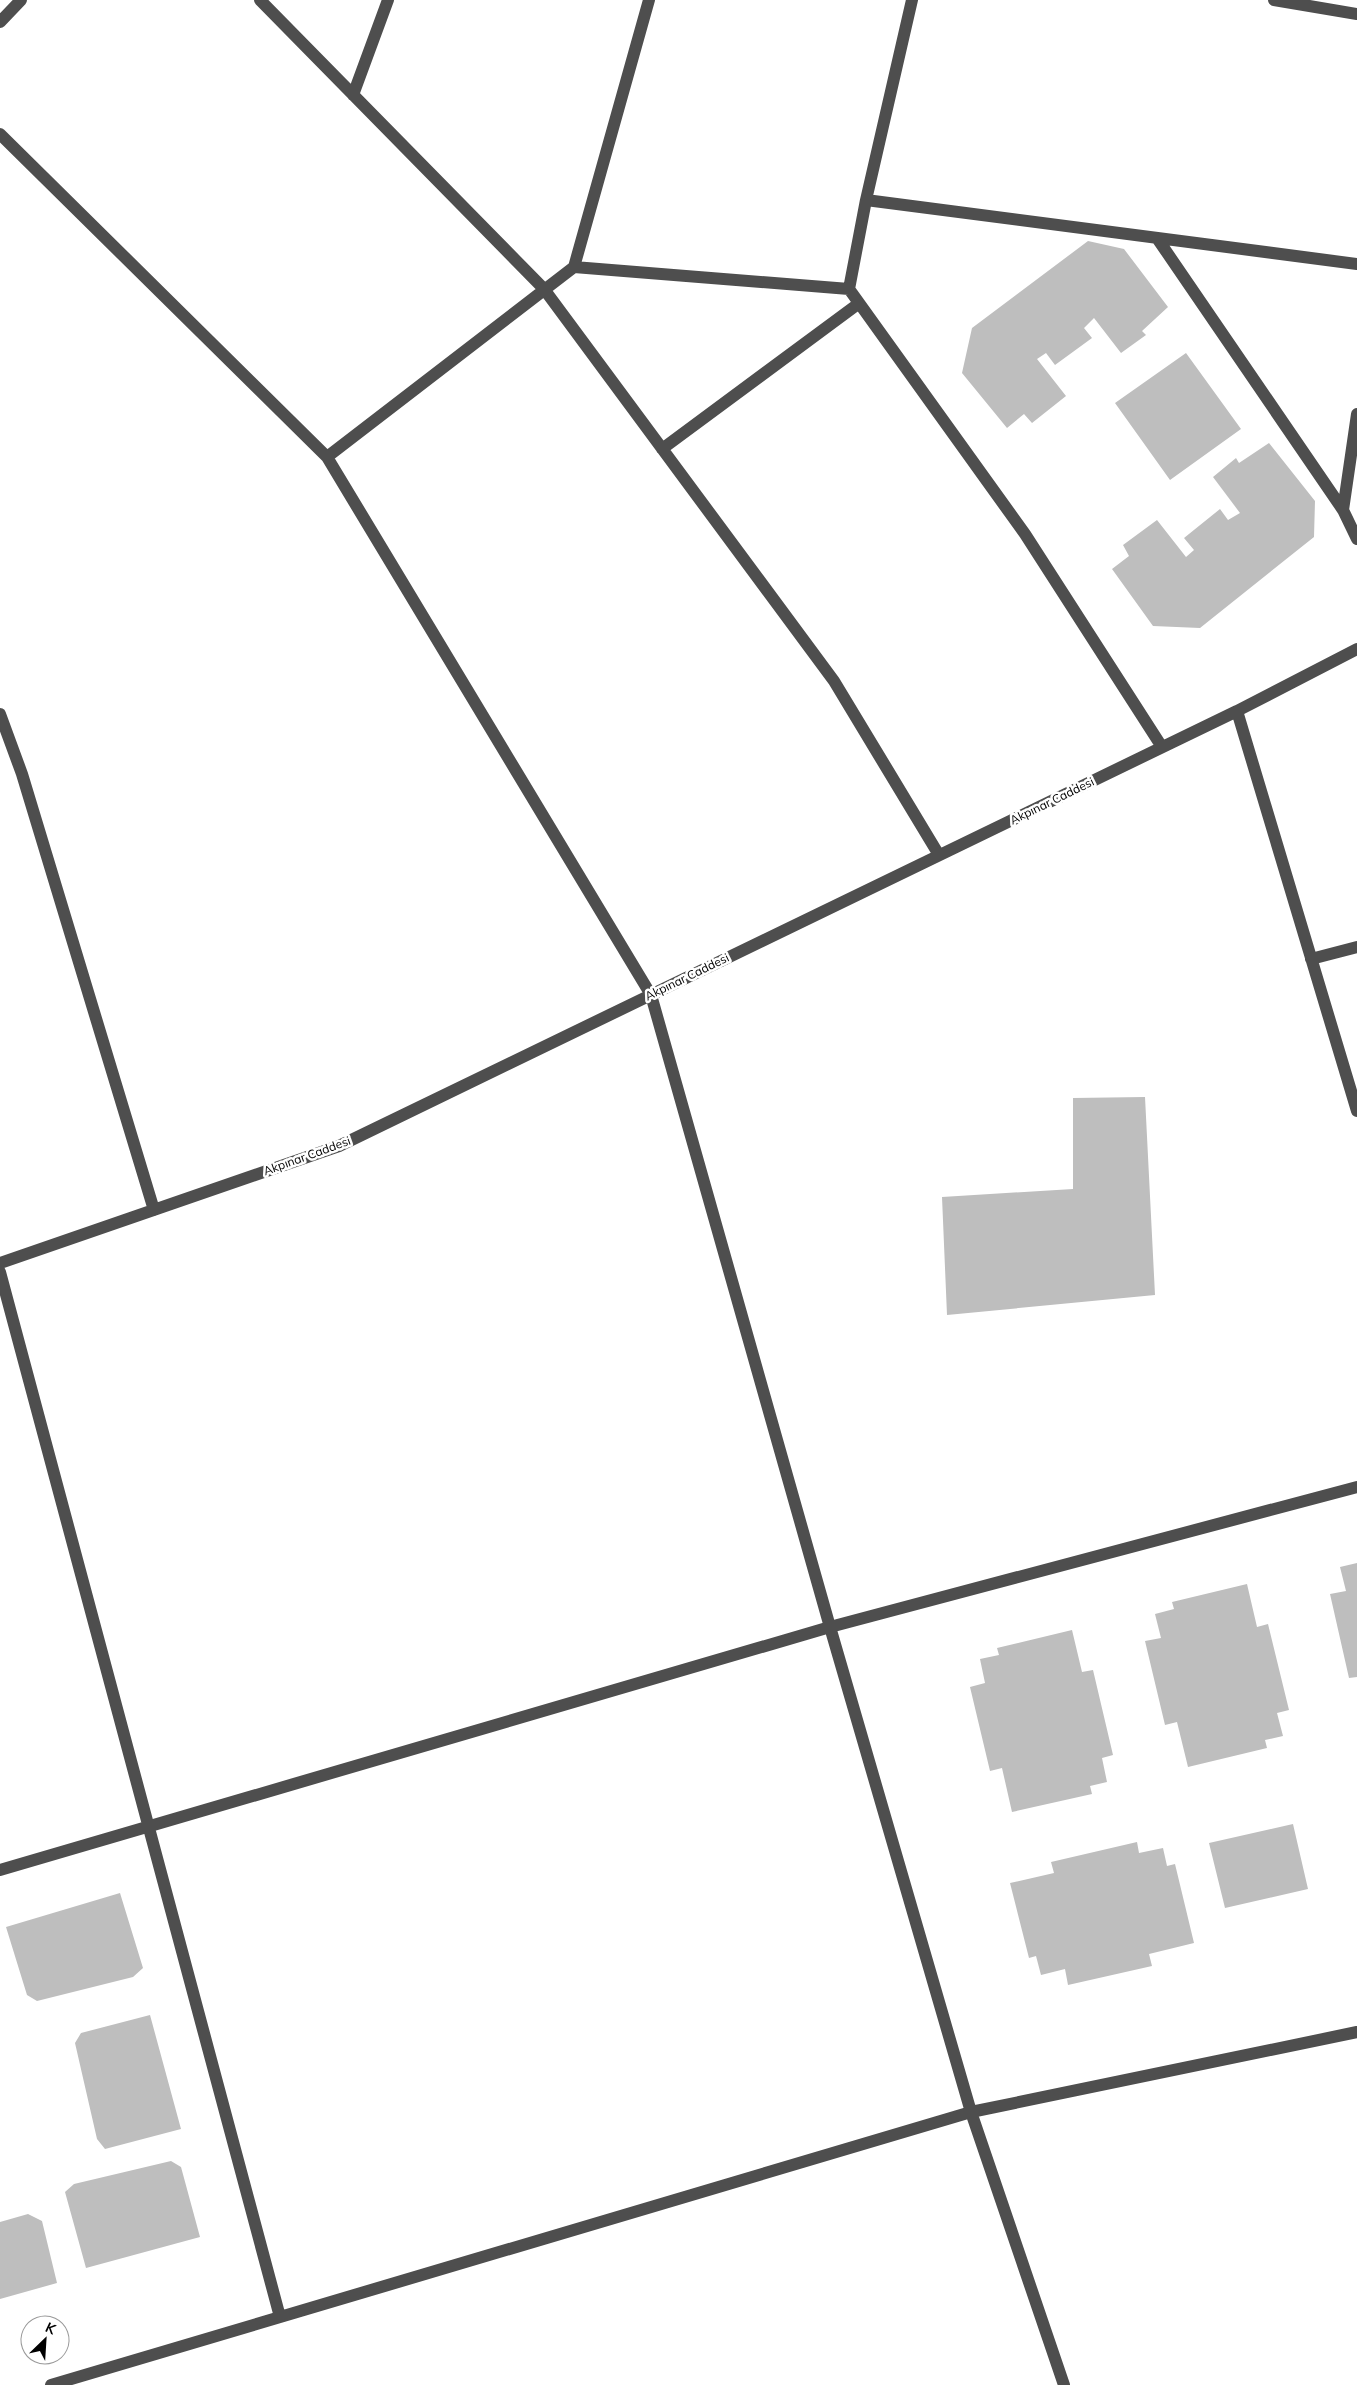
<svg xmlns="http://www.w3.org/2000/svg" width="1357" height="2385" font-family="Mulish,sans-serif">
	<style>
		.building { fill: #bebebe }
		.lines { fill: none; stroke-linecap: round; stroke-linejoin: round }
		.minor { stroke: #4e4e4e; stroke-width: 12 }
		.labels { text-anchor: middle; stroke-width: 5; stroke-linejoin: round; paint-order: stroke }
		.street-label { font-size: 12px; fill: #000; stroke: #fff }
	</style>
	<rect width="100%" height="100%" fill="#fff"/>
	<!-- building -->
	<path class="building" d="M1088 241 1124 249 1168 307 1142 331 1146 335 1121 353 1094 318 1084 328 1092 338 1055 365 1046 353 1037 359 1066 396 1032 423 1024 414 1007 428 962 373 972 328Z
		M1186 353 1241 429 1170 480 1115 403Z
		M1269 443 1315 501 1314 537 1200 628 1153 626 1112 569 1129 556 1123 545 1157 520 1186 557 1194 550 1184 538 1220 509 1228 520 1240 513 1213 477 1236 458 1239 463Z
		M1145 1097 1155 1295 947 1315 942 1197 1073 1189V1098Z
		M1357 1563V1677L1349 1678 1330 1594 1346 1591 1340 1567Z
		M1247 1584 1257 1627 1268 1624 1289 1710 1277 1713 1283 1736 1265 1740 1267 1748 1188 1767 1177 1722 1165 1725 1145 1641 1161 1638 1155 1614 1174 1609 1172 1602Z
		M1072 1630 1082 1672 1093 1670 1113 1755 1102 1758 1107 1782 1090 1786 1092 1794 1012 1812 1002 1768 990 1771 970 1687 985 1683 980 1659 999 1655 997 1648Z
		M1293 1824 1308 1889 1225 1908 1209 1843Z
		M1137 1842 1139 1853 1163 1848 1167 1866 1175 1864 1194 1943 1149 1954 1152 1966 1068 1985 1065 1969 1041 1975 1036 1956 1029 1958 1010 1883 1054 1873 1051 1862Z
		M120 1893 143 1968 133 1977 37 2001 27 1995 6 1927Z
		M150 2015 181 2129 105 2149 97 2139 75 2043 81 2033Z
		M171 2161 181 2167 200 2237 86 2268 65 2192 74 2184Z
		M28 2214 42 2221 57 2283 0 2299V2222Z"/>
	<g class="lines">
		<!-- minor -->
		<path class="minor" d="M260 0 544 289 834 681 939 855
			M912 0 866 200 849 289 1025 534 1162 747
			M1274 0 1357 14
			M0 22 21 0
			M353 95 388 0
			M0 134 327 457 651 995 830 1627 971 2112 1064 2385
			M866 200 1357 264
			M1157 238 1343 510 1357 539
			M574 267 649 0
			M662 449 858 304
			M327 457 574 267 849 289
			M1343 510 1357 414
			M1237 711 1357 1111
			M0 714 22 774 154 1210
			M1311 959 1357 947
			M0 1263 339 1146 1237 711 1357 649
			M0 1272 280 2317
			M0 1870 830 1627 1357 1487
			M51 2385 971 2112 1357 2032"/>
	</g>
	<g class="labels">
		<!-- street labels -->
		<g class="street-label">
			<text transform="translate(1052 801) rotate(-26)" y="4">Akpınar Caddesi</text>
			<text transform="translate(687 977) rotate(-26)" y="4">Akpınar Caddesi</text>
			<text transform="translate(307 1156) rotate(-20)" y="4">Akpınar Caddesi</text>
		</g>
	</g>
	<!-- north arrow -->
	<g transform="translate(45 2340) rotate(25)"><circle r="24" fill="#ffffff" stroke="#999999"/>
	<path d="M0-4L9 19L0 12L-9 19Z" fill="#000000"/>
	<text y="-8" font-size="14" font-weight="bold" text-anchor="middle" fill="#000000">K</text>
	</g>
</svg>
